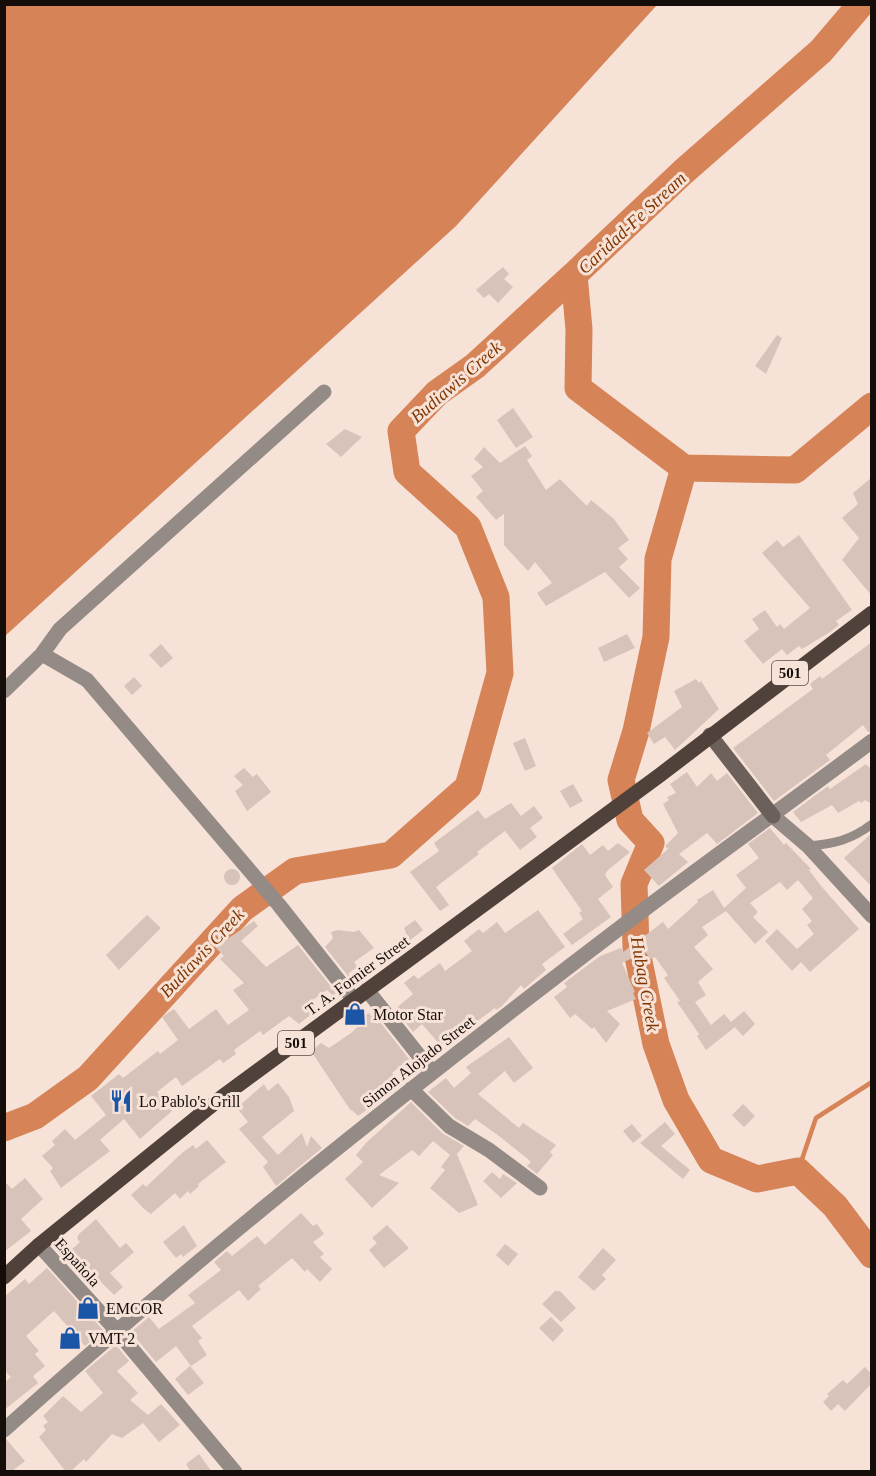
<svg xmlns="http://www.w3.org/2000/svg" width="876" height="1476" font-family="'Times New Roman',serif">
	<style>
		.water { fill: #d68357 }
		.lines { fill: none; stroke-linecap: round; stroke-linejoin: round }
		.stream { stroke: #d68357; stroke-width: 4.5 }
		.river { stroke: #d68357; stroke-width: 27 }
		.building { fill: #d7c3b9 }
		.lane { stroke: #948b87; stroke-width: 9 }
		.street { stroke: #948b87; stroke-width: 15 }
		.secondary { stroke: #6c605a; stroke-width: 15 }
		.primary { stroke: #50423b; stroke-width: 15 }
		.labels { text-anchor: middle; stroke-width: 6; stroke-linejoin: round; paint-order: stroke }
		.shield { fill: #f7e2d8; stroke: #584d48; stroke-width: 1.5 }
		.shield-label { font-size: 15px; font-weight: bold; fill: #140d0a }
		.street-label { font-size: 16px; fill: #140d0a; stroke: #f7e2d8 }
		.poi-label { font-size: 16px; fill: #140d0a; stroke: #f7e2d8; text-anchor: start }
		.water-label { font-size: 18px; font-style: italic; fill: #813600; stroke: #f7e2d8 }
	</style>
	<rect width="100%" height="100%" fill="#f7e2d8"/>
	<!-- water -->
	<path class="water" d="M5 4H657V5L456 226 5 636Z"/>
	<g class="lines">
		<!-- stream -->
		<path class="stream" d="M798 1171 816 1118 872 1082"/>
		<!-- river -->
		<path class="river" d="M861 4 821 51 683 172 574 275 579 329 578 388 684 468 795 470 872 406
			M684 468 658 559 656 637 636 731 621 780 630 820 651 843 634 884 636 947 656 1044 676 1100 711 1160 757 1179 798 1171 835 1206 872 1255
			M4 1128 35 1116 88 1078 242 909 295 871 391 855 468 787 500 673 496 597 468 527 407 472 401 431 437 393 475 366 574 275"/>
	</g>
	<!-- building -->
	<path class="building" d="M503 267 509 274 504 279 513 287 498 303 489 294 484 298 476 290Z
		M777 335 782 338 766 374 755 366Z
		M513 408 533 437 516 448 497 420Z
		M345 429 362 437 341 457 326 444Z
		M525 446 532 456 527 460 546 490 560 479 587 506 591 500 614 519 629 540 618 548 628 559 619 567 640 588 629 598 605 572 546 606 537 593 552 583 535 562 528 571 504 545V514L496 520 476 497 483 491 471 476 483 467 474 459 484 447 500 463Z
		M872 477V596L842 560 859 538 842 518 858 504 853 493Z
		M799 535 852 610 836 621 839 625 830 632 802 649 799 646 787 655 782 649 763 664 744 641 759 629 752 619 765 610 777 627 780 624 784 629 810 608 762 553 777 540 783 547Z
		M627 634 635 648 604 662 598 648Z
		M872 642V731L868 732 863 725 826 755 830 760 774 801 733 748 813 689 810 684 820 676 822 679Z
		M161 644 173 658 161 668 149 655Z
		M134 677 142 686 132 695 124 686Z
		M696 679 699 683 701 681 719 709 675 750 665 737 654 744 647 733 682 707 674 691Z
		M525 738 536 766 525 771 513 743Z
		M866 764 872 770V804L865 800 861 803 859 801 838 813 832 805 801 822 793 812 828 786 830 789Z
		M244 768 253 777 257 774 271 792 247 811 235 791 243 785 234 776Z
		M687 772 697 787 711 773 717 781 727 773 758 813 717 844 707 833 679 854 688 862 659 886 644 870 668 849 665 846 678 833 663 804 669 800 667 797 676 793 670 784Z
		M573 784 583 801 570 808 560 791Z
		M511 803 521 816 534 806 543 818 530 828 537 837 520 850 505 831 477 852 479 854 436 887 449 905 440 911 410 872 439 851 434 843 478 810 485 819Z
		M770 828 784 845 786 843 811 869 809 870 821 886 859 929 810 972 801 962 792 971 765 941 777 929 797 949 814 934 807 925 812 921 802 909 813 898 798 880 787 890 780 882 750 903 758 912 753 917 768 932 755 944 726 911 702 927 708 935 694 947 713 969 698 982 706 995 695 1002 711 1025 724 1014 731 1022 744 1011 755 1024 743 1036 732 1024 735 1027 706 1050 697 1036 699 1034 677 1002 680 1001 664 978 668 975 655 957 651 959 645 952 622 963 635 992 633 993 636 999 607 1011 620 1024 606 1043 594 1027 592 1029 575 1014 570 1018 554 997 567 987 564 983 600 956 621 948 623 952 663 922 668 929 698 902 697 900 713 890 724 908 746 888 736 875 759 858 748 844Z
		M872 833V887L844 858Z
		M618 843 630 852 607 871 605 875 613 887 598 899 611 917 572 945 563 934 583 919 579 913 582 911 552 868 582 844 590 855 603 845 608 851Z
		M224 877a8 8 0 1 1 16 0a8 8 0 1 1-16 0Z
		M538 910 565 947 542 964 546 970 524 989 521 985 502 1006 496 1010 495 1008 472 1025 474 1028 460 1039 456 1034 441 1046 422 1024 413 1032 395 1009 413 994 404 983 414 975 418 979 440 963 445 971 472 951 464 941 479 929 483 933 497 922 505 933Z
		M147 915 161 928 119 970 106 955Z
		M415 920 423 930 409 941 404 928Z
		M254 921 258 926 241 941 266 967 298 945 336 993 333 996 327 990 306 1005 313 1013 299 1024 289 1016 263 1035 260 1031 234 1050 236 1054 223 1063 220 1059 182 1086 176 1077 157 1092 172 1111 140 1139 124 1119 100 1140 110 1151 61 1188 50 1171 53 1168 42 1156 55 1145 52 1141 65 1129 75 1140 106 1115 91 1096 119 1074 123 1078 158 1051 160 1054 178 1040 162 1017 174 1009 189 1029 216 1009 228 1025 249 1010 233 990 244 983 220 959 224 956 215 947Z
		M338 930 354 932 359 930 374 948 354 962 357 967 348 974 355 979 352 981 325 947 333 938 331 932Z
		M369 1013 377 1024 380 1022 409 1059 392 1073 402 1085 358 1116 352 1110 351 1111 311 1051 321 1043 329 1048 351 1033 361 1024 359 1020Z
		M509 1037 533 1068 514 1083 505 1071 478 1094 519 1128 523 1123 556 1145 550 1152 553 1155 537 1174 527 1166 531 1162 528 1159 499 1136 475 1119 468 1126 455 1118 428 1092 446 1078 454 1088 471 1073 466 1067Z
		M278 1083 289 1097 294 1111 262 1137 278 1155 302 1133 307 1147 311 1136 322 1148 276 1186 263 1167 268 1162 239 1129 248 1122 237 1108 264 1084 268 1091Z
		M411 1102 442 1133 464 1146 457 1154 478 1205 459 1213 430 1188 445 1170 441 1167 450 1155 433 1141 419 1156 412 1150 379 1175 399 1183 372 1208 345 1179 363 1162 356 1155 366 1143Z
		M743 1104 755 1116 744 1127 732 1115Z
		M665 1122 675 1134 661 1146 690 1170 683 1179 640 1143Z
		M632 1124 642 1136 633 1143 623 1131Z
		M207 1140 226 1162 198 1184 199 1186 190 1194 188 1191 180 1199 175 1193 151 1214 144 1209 131 1195 143 1184 146 1187 182 1153 193 1145 196 1149Z
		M492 1172 500 1179 503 1174 517 1183 501 1198 483 1181Z
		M25 1178 43 1199 21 1219 31 1231 4 1252V1181L12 1189Z
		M301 1213 313 1226 317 1224 324 1234 313 1242 324 1254 320 1257 332 1269 320 1282 307 1269 305 1272 292 1258 258 1286 261 1289 248 1301 239 1290 192 1326 202 1338 198 1341 207 1355 191 1366 176 1346 156 1362 131 1332 149 1317 159 1329 195 1303 188 1295 221 1270 214 1262 227 1251 232 1256 257 1236 265 1245Z
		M96 1219 120 1248 126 1243 134 1252 110 1273 123 1287 114 1295 70 1251 80 1242 77 1238 79 1234Z
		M184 1225 197 1246 183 1257 181 1254 176 1258 163 1242Z
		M387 1225 409 1248 384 1268 369 1250 377 1243 372 1238Z
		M505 1244 518 1254 508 1266 496 1255Z
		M603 1248 616 1260 602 1275 606 1279 594 1291 578 1277Z
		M47 1268 103 1330 85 1346 54 1311 26 1336 39 1351 35 1354 45 1366 33 1376 38 1383 4 1410V1383L11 1377 4 1370V1297L25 1279 29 1284Z
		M555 1291H560L576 1308 561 1322 542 1304Z
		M551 1317 564 1330 553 1342 539 1328Z
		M116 1345 129 1361 117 1371 138 1393 130 1400 148 1415 161 1404 180 1425 159 1442 143 1423 122 1438 112 1434 86 1462 84 1459 70 1472H66L39 1437 46 1430 43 1426 48 1422 43 1416 63 1396 81 1412 103 1393 85 1371Z
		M190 1366 204 1383 188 1395 175 1379Z
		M865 1367 872 1375V1383L845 1411 838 1404 831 1411 823 1402 829 1396 827 1394 843 1380 847 1384Z
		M6 1439 25 1461 11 1472H4Z
		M199 1454 212 1472H191L186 1464Z"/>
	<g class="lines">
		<!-- lane -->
		<path class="lane" d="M808 846C834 844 851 840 872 824"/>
		<!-- street -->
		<path class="street" d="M42 654 87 680 279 905 354 1000
			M4 691 42 654 60 629 324 392
			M773 816 808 846 872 916
			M367 990 432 1072
			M411 1089 449 1126 489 1150 540 1188
			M39 1245 116 1330 235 1472
			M4 1430C200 1254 407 1090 617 930 701 866 787 805 872 741"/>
		<!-- secondary -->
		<path class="secondary" d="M710 735 773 816"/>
		<!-- primary -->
		<path class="primary" d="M4 1277 39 1245 222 1097 660 775 872 613"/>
	</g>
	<!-- icons -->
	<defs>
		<g id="shop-bare" transform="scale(1.8)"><path d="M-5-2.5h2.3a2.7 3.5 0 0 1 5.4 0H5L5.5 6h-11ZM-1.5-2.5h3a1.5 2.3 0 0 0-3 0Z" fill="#1b55a6" stroke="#f7e2d8" stroke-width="2.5" paint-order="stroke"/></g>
		<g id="restaurant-bare" transform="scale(1.8)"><path d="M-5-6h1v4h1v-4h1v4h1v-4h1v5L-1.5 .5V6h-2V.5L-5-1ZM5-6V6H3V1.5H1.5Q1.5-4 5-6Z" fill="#1b55a6" stroke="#f7e2d8" stroke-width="2.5" paint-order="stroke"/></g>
	</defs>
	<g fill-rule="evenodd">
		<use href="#shop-bare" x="355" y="1014"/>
		<use href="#restaurant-bare" x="121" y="1101"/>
		<use href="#shop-bare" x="88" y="1308"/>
		<use href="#shop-bare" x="70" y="1338"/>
	</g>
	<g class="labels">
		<!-- shield labels -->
		<g class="shield">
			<rect x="772" y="661" width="36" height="24" rx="4.5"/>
			<rect x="278" y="1031" width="36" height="24" rx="4.5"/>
		</g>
		<g class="shield-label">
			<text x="790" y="678">501</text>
			<text x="296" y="1048">501</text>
		</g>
		<!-- street labels -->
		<g class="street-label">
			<text transform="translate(357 975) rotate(-36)" y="6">T. A. Fornier Street</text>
			<text transform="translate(418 1061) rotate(-38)" y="6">Simon Alojado Street</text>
			<text transform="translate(78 1262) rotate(48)" y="6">Española</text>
		</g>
		<!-- poi labels -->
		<g class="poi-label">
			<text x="373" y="1020">Motor Star</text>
			<text x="139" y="1107">Lo Pablo's Grill</text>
			<text x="106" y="1314">EMCOR</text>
			<text x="88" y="1344">VMT 2</text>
		</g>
		<!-- water labels -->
		<g class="water-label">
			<text transform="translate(632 223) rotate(-43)" y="6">Caridad-Fe Stream</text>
			<text transform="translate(456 382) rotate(-41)" y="6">Budiawis Creek</text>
			<text transform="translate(202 953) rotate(-47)" y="6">Budiawis Creek</text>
			<text transform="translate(645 984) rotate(80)" y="6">Hubag Creek</text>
		</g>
	</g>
	<!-- border -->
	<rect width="876" height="1476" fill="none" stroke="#140d0a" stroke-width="12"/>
</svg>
